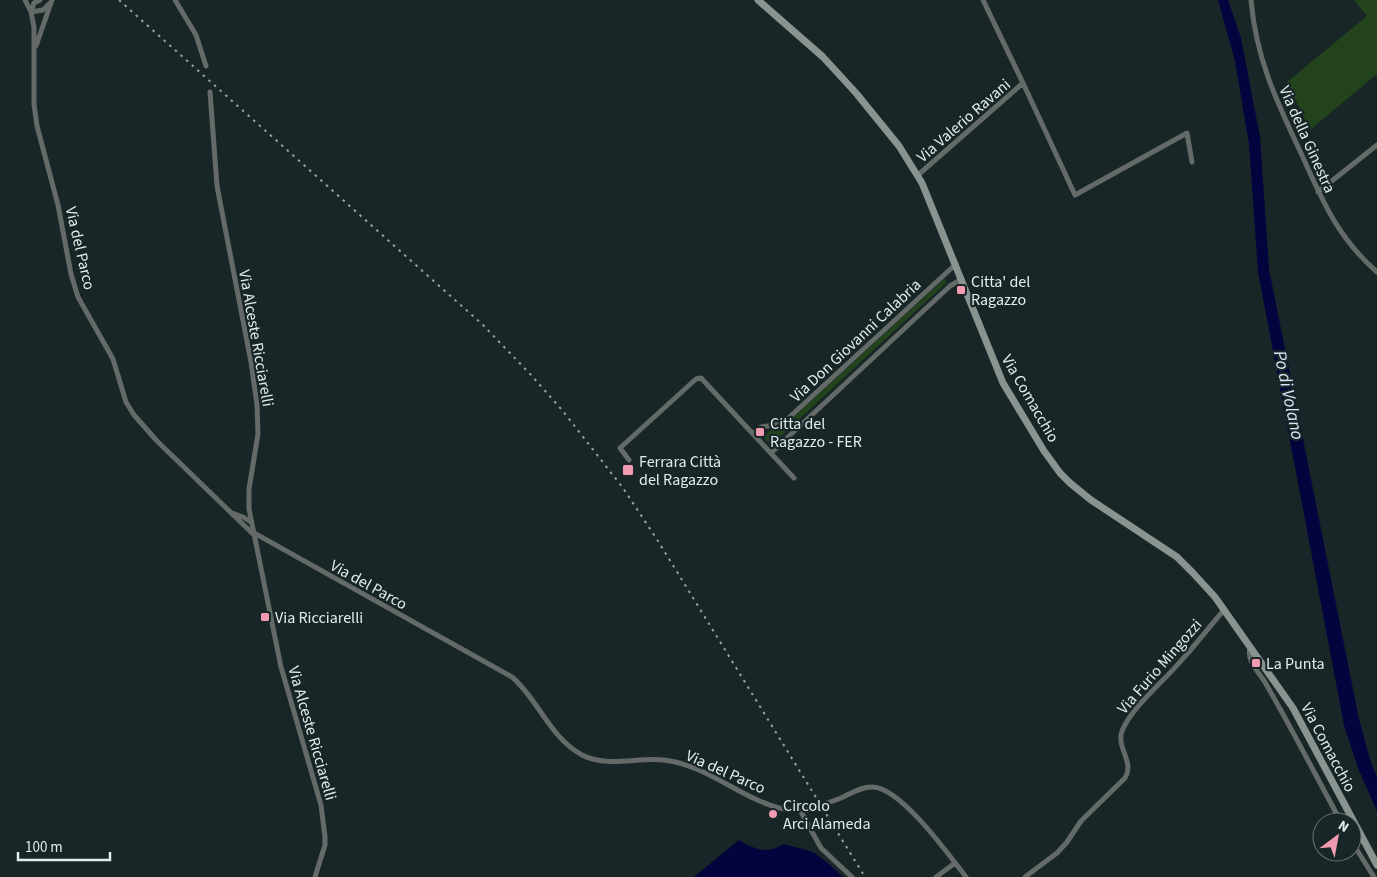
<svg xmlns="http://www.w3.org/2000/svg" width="1377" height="877" font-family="'Source Sans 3',sans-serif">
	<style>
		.green { fill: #22431c }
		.water { fill: #03043e }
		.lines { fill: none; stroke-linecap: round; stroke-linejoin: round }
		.street { stroke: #646a68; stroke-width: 5 }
		.secondary { stroke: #89938f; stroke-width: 7 }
		.rail { stroke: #97a2a3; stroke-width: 2; stroke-dasharray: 2.5 5; stroke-linecap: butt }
		.poi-dot { fill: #f29ab0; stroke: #182628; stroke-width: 2 }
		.labels { text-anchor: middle; stroke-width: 4.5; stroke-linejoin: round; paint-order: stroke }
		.street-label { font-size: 16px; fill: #e3eced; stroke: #182628 }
		.poi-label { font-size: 16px; fill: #e3eced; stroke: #182628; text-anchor: start }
		.water-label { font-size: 18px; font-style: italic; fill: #dce3f6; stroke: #182628 }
	</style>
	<rect width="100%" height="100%" fill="#182628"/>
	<!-- green -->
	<path class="green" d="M1354 0H1377V74L1310 130 1287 82 1367 16Z
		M944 279 947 282 780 437 771 445 763 437 771 430 785 425Z"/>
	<!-- water -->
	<path class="water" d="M1218 0H1228L1241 38 1260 137 1269 269 1359 719 1371 763 1377 777V811L1358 768 1344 725 1258 272 1249 144 1235 61Z
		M739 840C755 850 768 854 784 844L813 852 828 863 843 877H694Z"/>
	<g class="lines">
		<!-- street -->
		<path class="street" d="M25 0 31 12 34 27V104L37 126 58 205 71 274 78 297 113 359 126 402 134 415 157 441 253 534
			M175 0 196 35 206 66
			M1251 0C1256 58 1276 100 1300 151 1322 199 1336 236 1377 272
			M31 12 43 10 50 3
			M31 12 34 3 40 0
			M36 46 52 0
			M1023 83 1075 195 1187 133 1192 162
			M210 92 217 186 251 362 257 405 258 434 249 489V509L281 667 321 805 325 837V845L315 877
			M918 175 1023 83 983 0
			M1318 192 1377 145
			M753 433 761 427 782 424 956 264
			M771 453 950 286 962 279
			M629 460 620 448 696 379 701 378 794 478
			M232 513 243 517 251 522
			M254 533 512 677C538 699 550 738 582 755 607 768 637 757 664 760 706 765 739 797 779 808 802 813 820 806 841 798 850 794 862 786 873 787 901 788 949 855 966 877
			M1250 647C1246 661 1259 672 1266 684 1292 729 1316 776 1341 822
			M800 810 821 848 852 877
			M1352 842 1374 877
			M936 877 955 863
			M1025 877 1057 853 1067 842 1081 821 1125 778C1135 762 1116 748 1122 731 1131 708 1163 682 1179 663 1195 646 1209 627 1224 610"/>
		<!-- secondary -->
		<path class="secondary" d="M758 0 823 57 856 93 899 146 922 183 1003 383 1044 451 1060 473 1070 483 1091 500 1177 557 1193 573 1215 597 1293 708 1377 865"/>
		<!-- rail -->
		<path class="rail" d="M119 0 483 325 532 376 562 410 623 488 658 541 865 877"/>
	</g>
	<!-- markers -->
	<g class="poi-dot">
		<rect x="956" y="285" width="10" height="10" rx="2.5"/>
		<rect x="755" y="427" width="10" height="10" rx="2.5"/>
		<rect x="622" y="464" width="12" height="12" rx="2.5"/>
		<rect x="260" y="612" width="10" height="10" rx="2.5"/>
		<rect x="1251" y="658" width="10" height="10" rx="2.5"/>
		<circle cx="773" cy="814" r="5"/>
	</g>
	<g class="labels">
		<!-- street labels -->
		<g class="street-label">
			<text transform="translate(963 120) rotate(-41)" y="6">Via Valerio Ravani</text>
			<text transform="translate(1308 139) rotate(66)" y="6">Via della Ginestra</text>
			<text transform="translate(81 248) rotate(77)" y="6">Via del Parco</text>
			<text transform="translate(257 338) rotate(80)" y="6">Via Alceste Ricciarelli</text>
			<text transform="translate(855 340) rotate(-43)" y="6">Via Don Giovanni Calabria</text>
			<text transform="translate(1031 398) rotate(60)" y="6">Via Comacchio</text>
			<text transform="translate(369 584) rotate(29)" y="6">Via del Parco</text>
			<text transform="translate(1159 666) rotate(-49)" y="6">Via Furio Mingozzi</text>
			<text transform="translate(313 733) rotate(74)" y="6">Via Alceste Ricciarelli</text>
			<text transform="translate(1329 747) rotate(62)" y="6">Via Comacchio</text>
			<text transform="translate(726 771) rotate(24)" y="6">Via del Parco</text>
		</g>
		<!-- poi labels -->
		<g class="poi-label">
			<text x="971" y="287">Citta' del<tspan x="971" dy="18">Ragazzo</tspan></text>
			<text x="770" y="429">Citta del<tspan x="770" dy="18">Ragazzo - FER</tspan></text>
			<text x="639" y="467">Ferrara Città<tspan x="639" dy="18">del Ragazzo</tspan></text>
			<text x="275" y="623">Via Ricciarelli</text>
			<text x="1266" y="669">La Punta</text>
			<text x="783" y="811">Circolo<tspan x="783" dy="18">Arci Alameda</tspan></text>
		</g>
		<!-- water labels -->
		<g class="water-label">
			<text transform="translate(1289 395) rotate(78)" y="6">Po di Volano</text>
		</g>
	</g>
	<!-- north arrow -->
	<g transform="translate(1337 837) rotate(32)"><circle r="24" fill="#182628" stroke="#697577"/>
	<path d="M0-4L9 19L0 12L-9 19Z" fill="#f29ab0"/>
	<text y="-8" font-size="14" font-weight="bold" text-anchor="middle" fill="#e3eced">N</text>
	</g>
	<!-- scale -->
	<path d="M18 852v8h92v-8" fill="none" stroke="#e3eced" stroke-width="2.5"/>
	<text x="25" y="852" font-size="15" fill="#e3eced" stroke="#182628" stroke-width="4" paint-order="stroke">100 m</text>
</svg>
